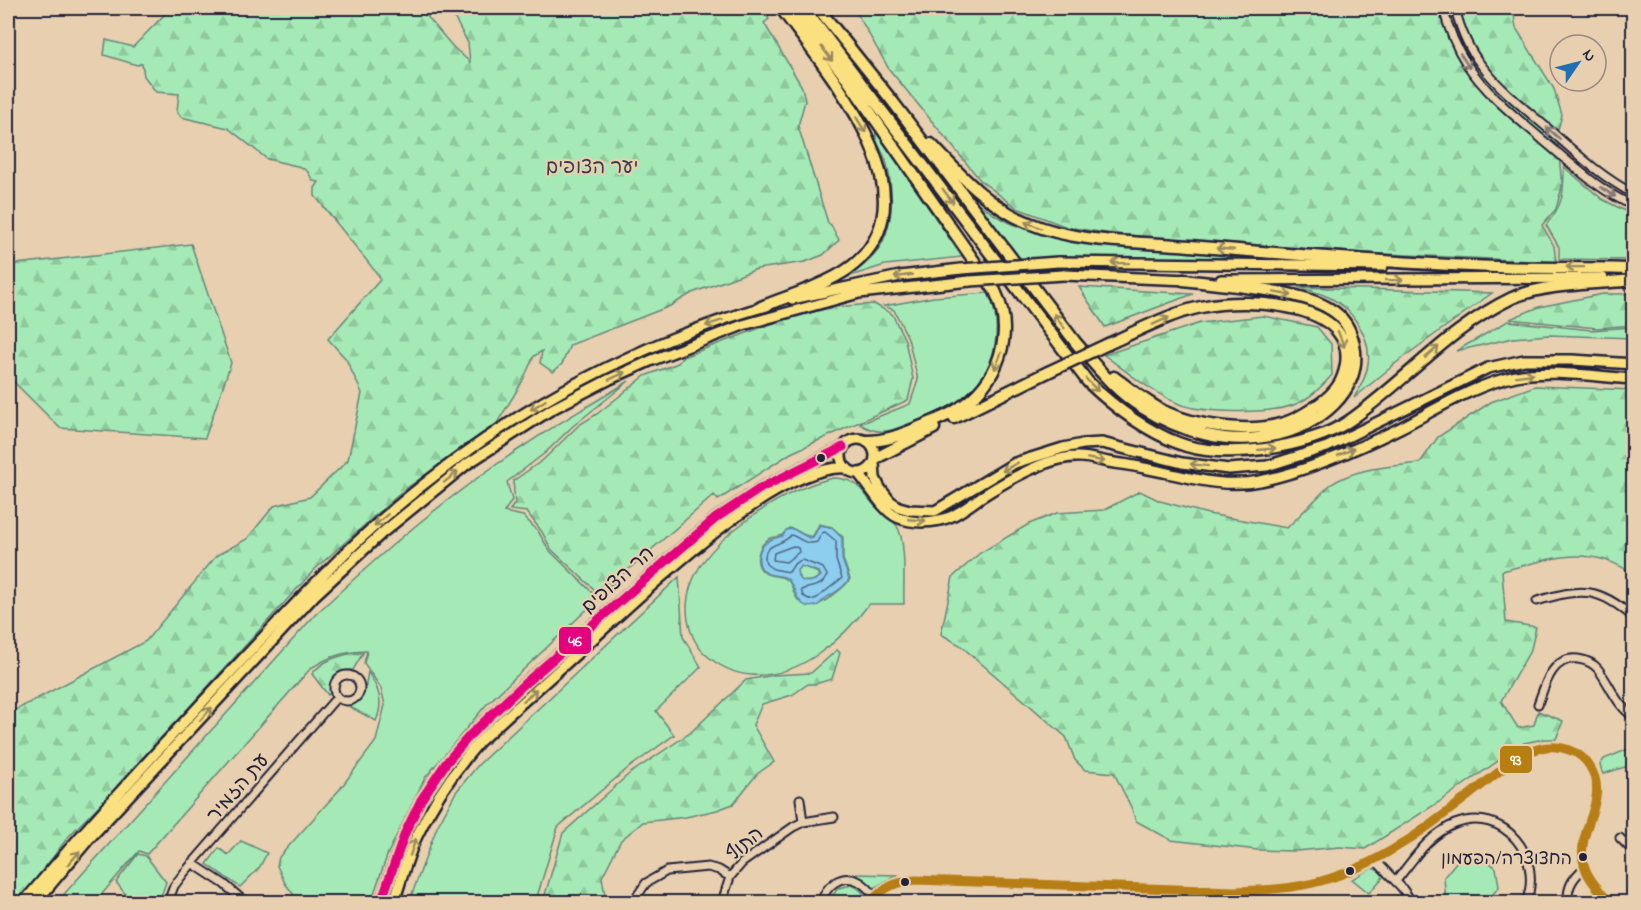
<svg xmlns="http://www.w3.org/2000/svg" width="1641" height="910" font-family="'Indie Flower','Playpen Sans Hebrew',sans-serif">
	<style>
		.green { fill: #a5eab6; stroke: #648678; stroke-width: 1.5; fill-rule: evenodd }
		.forest { fill: url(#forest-firs); stroke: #648678; stroke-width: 1.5 }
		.water { fill: #8dcdee; stroke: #6289a6; stroke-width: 1.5; fill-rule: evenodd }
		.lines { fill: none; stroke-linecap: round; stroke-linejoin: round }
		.shore { stroke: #4d6683; stroke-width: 1.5 }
		.minor-casing { stroke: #22223b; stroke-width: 11 }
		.major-casing { stroke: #22223b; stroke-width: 14 }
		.highway-casing { stroke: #22223b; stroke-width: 15 }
		.minor { stroke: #e7cfaf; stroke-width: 7 }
		.major { stroke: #fbe080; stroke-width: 9 }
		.highway { stroke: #fbe080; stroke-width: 10 }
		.major-bridge-casing { stroke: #22223b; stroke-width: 14; stroke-linecap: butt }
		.highway-bridge-casing { stroke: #22223b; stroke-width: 15; stroke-linecap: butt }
		.major-bridge { stroke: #fbe080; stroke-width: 9 }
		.highway-bridge { stroke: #fbe080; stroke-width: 10 }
		.bus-1-casing { stroke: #e7cfaf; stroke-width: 14 }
		.bus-2-casing { stroke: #e7cfaf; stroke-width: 14 }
		.bus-1 { stroke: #b77e12; stroke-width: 9 }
		.bus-2 { stroke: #e5007d; stroke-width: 9 }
		.oneway { stroke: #998a61 }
		.oneway2 { stroke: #847875 }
		.bus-dot { fill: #22223b; stroke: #e7cfaf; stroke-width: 2 }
		.labels { text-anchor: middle; stroke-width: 4.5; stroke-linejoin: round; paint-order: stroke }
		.bus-label { font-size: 18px; fill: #22223b; stroke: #e7cfaf; text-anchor: end }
		.park-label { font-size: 20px; fill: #36404d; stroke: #e7cfaf }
		.street-label { font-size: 20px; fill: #22223b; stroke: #e7cfaf }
		.line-badge { stroke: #e7cfaf; stroke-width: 2 }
		.badge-label { font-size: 16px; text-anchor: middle; font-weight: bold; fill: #fff }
	</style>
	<defs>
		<pattern id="forest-firs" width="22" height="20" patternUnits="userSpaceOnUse" patternTransform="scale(1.5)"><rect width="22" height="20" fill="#a5eab6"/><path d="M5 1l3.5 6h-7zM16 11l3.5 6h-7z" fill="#8ec89d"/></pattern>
	</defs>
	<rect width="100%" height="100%" fill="#e7cfaf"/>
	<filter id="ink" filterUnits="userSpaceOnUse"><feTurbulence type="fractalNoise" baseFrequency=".0167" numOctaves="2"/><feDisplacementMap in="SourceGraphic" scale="12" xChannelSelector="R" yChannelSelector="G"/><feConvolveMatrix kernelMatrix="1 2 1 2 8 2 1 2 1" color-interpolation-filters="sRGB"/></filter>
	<g filter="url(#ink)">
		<!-- green -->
		<path class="green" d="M876 131 962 257 885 265 847 277C858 270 868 263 876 253 895 227 894 190 886 161 883 150 874 143 876 131Z
			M1564 167 1602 199 1633 215V260L1559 259V247L1546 225C1563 205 1564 194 1564 167Z
			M971 198 995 215 1014 225 1060 237 1344 261 1019 258Z
			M988 293C1005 328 995 371 965 397 952 408 932 414 916 421 893 429 882 438 860 424L910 404 918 380 908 338 894 310 884 306 934 297Z
			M1508 321 1591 330 1633 327V338L1548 335 1513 338 1456 351Z
			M629 381 573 426 545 453 507 482 512 500 504 512 523 516 538 531 549 550 594 594 617 581 486 705 425 778 388 853 371 902H299L285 883 277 866 279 857 340 789 376 741 385 705 381 688 364 663 367 651C343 652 329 656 310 669L147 854 139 851 95 902H57L315 615C380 554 448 495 524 446 558 423 594 403 629 381Z
			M833 478C857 479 860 488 873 504 880 512 892 518 897 526 907 544 903 583 904 604H869C843 639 800 678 752 675 733 674 717 665 704 653 695 644 690 632 688 620 681 576 715 543 747 520 773 501 803 485 833 478ZM819 524 832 527 843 537V559L850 579C847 586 822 605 814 606 808 607 802 604 798 600 792 594 794 585 787 580 781 575 772 577 765 573 752 564 758 545 770 538 775 536 780 538 783 534 785 532 787 530 789 528 799 529 803 538 813 536Z
			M802 566 818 573 820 576C811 583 798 585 797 570Z
			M679 577 683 637 701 667 656 711 674 735 627 769 558 827 537 897 540 902H409L437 827 456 792 479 764Z
			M368 672C379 689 384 702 376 721L350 707C369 697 364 690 368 672Z
			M1631 748 1628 766 1603 774 1600 765 1604 759Z
			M241 841 267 853 259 868 240 887 207 864 219 848 228 855Z
			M138 854 146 856 166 882 159 902H126L129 899 116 882Z
			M1481 856 1496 868 1499 887 1486 902H1446L1444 877 1458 860Z
			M1372 868 1379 871 1384 876 1369 893 1352 879Z
			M854 874 897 875 874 888Z
			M852 885C859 888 863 891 866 898L863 902H828L838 888Z"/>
		<!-- forest -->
		<path class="forest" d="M184 8H420L453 47 470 62 468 43 449 8H761L769 19 764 23 802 87 805 101 798 126 828 223 831 225 839 240 823 255 805 262 757 269 692 293 670 306 570 345 562 364 553 372 540 363 542 351 534 356 522 382 496 425 404 490 314 570 113 791 68 837 41 873 16 902H8V714L146 641 217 555 247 539 274 506 310 497 348 460 362 393 346 359 328 339 380 280 379 276 315 196V188L319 182 313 181 308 172 301 167 267 159 228 128 181 117 177 111 179 94 156 92 144 76 142 64 137 65 104 55 106 40 133 47 167 12Z
			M854 8H1513L1516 28 1554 89 1562 115 1557 133 1562 187 1556 209 1542 225 1554 246 1556 262 1364 253 1113 234 1067 227 1017 208 981 181 889 69Z
			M191 244 231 363 205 438 60 428 8 376V265Z
			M1079 287 1193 294 1105 327Z
			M1298 287 1492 293 1401 359 1354 398C1371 371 1375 349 1356 321 1352 315 1346 308 1340 304 1328 295 1312 291 1298 287Z
			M1603 294H1633V325L1597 328 1510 319 1539 307Z
			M874 304 892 314 905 340 913 379 908 400 791 453 718 500 714 495 621 576 595 590 551 549 542 532 527 512 510 510 515 503 513 481 543 460 579 425 597 414 645 376 678 363 683 357 792 316 834 307Z
			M1263 316 1317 327 1331 344 1332 375C1322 386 1311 398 1296 404 1273 414 1201 414 1177 403 1150 391 1127 372 1104 355L1200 323Z
			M1535 386 1633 390V574C1589 543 1550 559 1502 571L1506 622 1536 627 1531 649 1501 701 1518 728 1534 725 1538 711 1563 721 1556 739H1544L1524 743 1439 802 1365 849 1340 847 1296 851 1258 850 1171 840 1136 821 1131 807 1114 773 1085 770 1075 760 1066 737 960 645 941 634 953 577 980 553 1029 524 1057 513 1104 510 1140 491 1160 501 1208 514 1287 528 1330 485C1357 467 1389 467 1420 463L1438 437 1491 402Z
			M837 650 840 653 832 679 815 684H808L792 695 762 704 753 725 774 762 757 774 733 804 717 810 686 817 643 822 621 840 602 877 606 902H548L545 895 563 833 629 774 690 733 746 680 774 675 811 673Z
			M353 653H363L353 670C339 669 329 677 332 691L328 695 312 674C323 660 336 657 353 653Z"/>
		<!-- water -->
		<path class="water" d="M820 525 832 528 842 538V559L849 579C846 586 836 592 829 596 824 598 822 603 818 605 795 614 797 584 786 578 781 575 774 576 768 574 756 568 756 551 766 543 771 538 776 538 783 536L786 530 793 529 809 538 813 537ZM801 566 819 572 821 576C812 584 797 585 797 570Z"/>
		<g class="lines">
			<!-- shore -->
			<path class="shore" d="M825 532 836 541V560L842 578 817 598 811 600 803 596 801 590C810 586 823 588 827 575L823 568 802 560 795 563 789 572 773 569 766 564C760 542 782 547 791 535 801 538 805 546 817 542L822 533Z
				M793 546 798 548 799 552 786 562 773 560 774 553Z"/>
			<!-- minor casing -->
			<g class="minor-casing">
				<path id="minor" d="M1443 8C1448 27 1455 46 1466 63 1486 94 1516 117 1544 141 1573 165 1599 191 1634 206
					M1455 8C1460 28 1468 49 1482 66 1502 92 1528 111 1552 132 1578 155 1603 178 1634 194
					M1537 601C1581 588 1598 586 1634 618
					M334 688a13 13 0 1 1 26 0a13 13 0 1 1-26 0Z
					M1538 704C1545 685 1552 656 1578 659 1585 660 1593 663 1598 669 1611 686 1616 705 1634 717
					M1634 769V770
					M800 799 803 822
					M1620 838 1634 852
					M1375 860 1402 888 1412 902
					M192 863 224 884 245 902
					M1396 881C1413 860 1429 834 1455 824 1504 805 1544 857 1526 902
					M168 902 174 886 184 873 337 697
					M633 902 646 883 667 871 708 867 719 870 730 877
					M722 902 730 877 742 863 793 827 803 822 834 817
					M822 902C825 886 841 873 858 881 865 884 870 891 876 897
					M871 902C882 888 898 881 916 880L1234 891C1264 890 1292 889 1321 881 1395 861 1453 806 1513 761 1530 750 1549 742 1569 750 1578 753 1586 760 1590 767 1610 799 1578 827 1583 860 1586 878 1599 889 1609 902
					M1085 902 1086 885
					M1568 902C1567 886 1573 878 1585 867"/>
			</g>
			<!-- major casing -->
			<g class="major-casing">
				<path id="major" d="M1058 262 1383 266
					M1063 275 1189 280
					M1221 280 1603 278
					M792 299 900 276 961 269
					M841 456a17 17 0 1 1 34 0a17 17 0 1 1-34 0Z
					M874 462 875 478 880 488 890 501 899 507 910 510 935 511 1015 463 1063 448 1083 444 1102 443 1182 463 1229 469 1267 466 1327 447 1488 368 1524 360H1572L1634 364
					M858 473C869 485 883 511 897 517 913 524 934 523 950 517 961 512 971 504 981 497 1006 481 1046 457 1076 457 1086 456 1098 460 1108 462 1120 464 1132 465 1144 468 1182 475 1220 489 1260 481 1308 471 1356 450 1400 428 1437 409 1474 385 1516 376 1547 369 1600 377 1634 379
					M24 902C84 830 148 761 212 692 260 641 307 589 358 541 449 456 555 386 671 339 702 327 735 314 767 306
					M36 902 88 840 315 595 382 533 467 464 552 409 610 379 650 361 743 325 859 293 970 281
					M381 902 405 833 421 800 446 763 471 734 523 685 716 518 761 488 843 447
					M394 902C401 881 407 857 417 836 433 801 454 771 479 742 513 710 549 679 584 647 638 599 774 463 847 468"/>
			</g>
			<!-- highway casing -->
			<g class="highway-casing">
				<path id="highway" d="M792 8 847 79 995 291C1016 335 998 383 958 409 948 416 936 420 925 425 905 433 889 441 867 441
					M804 8 1088 382C1115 408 1143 429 1178 443 1222 461 1310 448 1349 421 1405 382 1449 328 1512 298 1546 283 1597 284 1634 280
					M818 8 893 102 1076 343C1096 366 1115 391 1141 407 1181 432 1228 446 1275 435 1316 427 1364 392 1354 345 1351 330 1344 317 1330 309 1300 289 1221 285 1183 280
					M931 144C960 175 989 207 1029 223 1079 244 1137 241 1190 246 1283 254 1377 262 1470 266 1525 269 1579 267 1634 269
					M761 307C790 295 837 282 859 260 933 189 824 68 781 8
					M1108 344C1138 331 1168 314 1201 307 1246 297 1369 301 1343 376 1338 391 1324 401 1312 409 1303 415 1294 420 1284 423 1250 434 1195 426 1163 411 1146 402 1130 389 1114 377
					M954 418 1048 372
					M876 458 934 428"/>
			</g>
			<!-- minor -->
			<use href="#minor" class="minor"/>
			<!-- major -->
			<use href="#major" class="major"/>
			<!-- highway -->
			<use href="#highway" class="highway"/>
			<!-- major-bridge casing -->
			<g class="major-bridge-casing">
				<path id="major-bridge" d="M961 269 1058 262
					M970 281 1063 275"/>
			</g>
			<!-- highway-bridge casing -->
			<g class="highway-bridge-casing">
				<path id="highway-bridge" d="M1048 372 1108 344"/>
			</g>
			<!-- major-bridge -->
			<use href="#major-bridge" class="major-bridge"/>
			<!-- highway-bridge -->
			<use href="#highway-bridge" class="highway-bridge"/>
			<!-- bus-1 casing -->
			<g class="bus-1-casing">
				<path id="bus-1" d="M871 902C882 888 898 881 916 880L1234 891C1264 890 1292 889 1321 881 1395 861 1453 806 1513 761 1530 750 1549 742 1569 750 1578 753 1586 760 1590 767 1610 799 1578 827 1583 860 1586 878 1599 889 1609 902"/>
			</g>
			<!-- bus-2 casing -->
			<g class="bus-2-casing">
				<path id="bus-2" d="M381 902 405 833 421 800 446 763 471 734 523 685 716 518 761 488 843 447"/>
			</g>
			<!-- bus-1 -->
			<use href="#bus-1" class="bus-1"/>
			<!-- bus-2 -->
			<use href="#bus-2" class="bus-2"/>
		</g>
		<!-- one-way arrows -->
		<defs><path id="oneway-shaft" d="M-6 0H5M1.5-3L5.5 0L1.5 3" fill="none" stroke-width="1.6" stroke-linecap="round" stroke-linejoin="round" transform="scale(1.5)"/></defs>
		<g class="oneway">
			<use href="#oneway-shaft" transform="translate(827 54) rotate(53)"/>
			<use href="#oneway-shaft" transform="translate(861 125) rotate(59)"/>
			<use href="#oneway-shaft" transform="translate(948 196) rotate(53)"/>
			<use href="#oneway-shaft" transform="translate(1033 225) rotate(-158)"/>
			<use href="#oneway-shaft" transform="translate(1225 249) rotate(-175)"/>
			<use href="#oneway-shaft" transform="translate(1120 263) rotate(-179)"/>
			<use href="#oneway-shaft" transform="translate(1575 267) rotate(-179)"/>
			<use href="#oneway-shaft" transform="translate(903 276) rotate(172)"/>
			<use href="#oneway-shaft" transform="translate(1394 280) rotate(-1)"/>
			<use href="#oneway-shaft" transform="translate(1283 294) rotate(10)"/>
			<use href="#oneway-shaft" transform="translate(1059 321) rotate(-127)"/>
			<use href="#oneway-shaft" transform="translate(1161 321) rotate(-24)"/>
			<use href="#oneway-shaft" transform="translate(714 323) rotate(161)"/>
			<use href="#oneway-shaft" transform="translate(1341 339) rotate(68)"/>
			<use href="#oneway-shaft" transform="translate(1432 352) rotate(-41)"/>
			<use href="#oneway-shaft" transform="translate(998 361) rotate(112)"/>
			<use href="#oneway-shaft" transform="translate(1525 375) rotate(-7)"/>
			<use href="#oneway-shaft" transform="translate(617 376) rotate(-25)"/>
			<use href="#oneway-shaft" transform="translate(1092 385) rotate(46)"/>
			<use href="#oneway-shaft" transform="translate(538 405) rotate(148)"/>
			<use href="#oneway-shaft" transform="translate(1267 449) rotate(-6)"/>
			<use href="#oneway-shaft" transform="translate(1346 452) rotate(-24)"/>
			<use href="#oneway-shaft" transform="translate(1096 460) rotate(10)"/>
			<use href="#oneway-shaft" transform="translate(1199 465) rotate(-173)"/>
			<use href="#oneway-shaft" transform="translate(1010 467) rotate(151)"/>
			<use href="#oneway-shaft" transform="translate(451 477) rotate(-38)"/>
			<use href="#oneway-shaft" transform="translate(381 520) rotate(139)"/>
			<use href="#oneway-shaft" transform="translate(917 520) rotate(5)"/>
			<use href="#oneway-shaft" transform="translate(530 695) rotate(-42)"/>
			<use href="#oneway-shaft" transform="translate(206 714) rotate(-47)"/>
			<use href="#oneway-shaft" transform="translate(413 847) rotate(-71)"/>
			<use href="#oneway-shaft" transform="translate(74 858) rotate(-50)"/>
		</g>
		<g class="oneway2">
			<use href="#oneway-shaft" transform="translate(1465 61) rotate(58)"/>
			<use href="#oneway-shaft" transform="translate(1553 133) rotate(-139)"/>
			<use href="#oneway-shaft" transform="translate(1608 192) rotate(33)"/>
		</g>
	</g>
	<!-- markers -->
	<g class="bus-dot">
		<circle cx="821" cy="458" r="5"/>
		<circle cx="1583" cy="857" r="5"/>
		<circle cx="1350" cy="871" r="5"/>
		<circle cx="905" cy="882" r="5"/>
	</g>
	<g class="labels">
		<!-- bus labels -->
		<g class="bus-label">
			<text x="1572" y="864">החצוצרה/הפעמון</text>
		</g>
		<!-- park labels -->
		<g class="park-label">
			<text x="592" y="173">יער הצופים</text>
		</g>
		<!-- street labels -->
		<g class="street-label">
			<text transform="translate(617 579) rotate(-42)" y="7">הר הצופים</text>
			<text transform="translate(237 787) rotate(-49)" y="7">עת הזמיר</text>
			<text transform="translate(744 843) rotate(-40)" y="7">התוף</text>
		</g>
	</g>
	<g class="line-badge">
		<rect x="558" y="626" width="34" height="29" rx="6" fill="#e5007d"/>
		<rect x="1499" y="745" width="34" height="29" rx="6" fill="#b77e12"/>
	</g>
	<g class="badge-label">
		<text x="575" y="646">46</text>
		<text x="1516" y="765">93</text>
	</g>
	<!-- margin -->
	<rect width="1641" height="910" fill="none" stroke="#e7cfaf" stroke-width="30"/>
	<rect x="15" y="15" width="1611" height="880" fill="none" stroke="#22223b" stroke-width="2" filter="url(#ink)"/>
	<!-- north arrow -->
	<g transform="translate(1578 63) rotate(55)"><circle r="28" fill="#e7cfaf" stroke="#988a81" stroke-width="1.5"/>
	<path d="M0-4.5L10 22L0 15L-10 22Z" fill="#1f6fb2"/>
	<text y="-9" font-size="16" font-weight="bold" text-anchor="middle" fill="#22223b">N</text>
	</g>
</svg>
